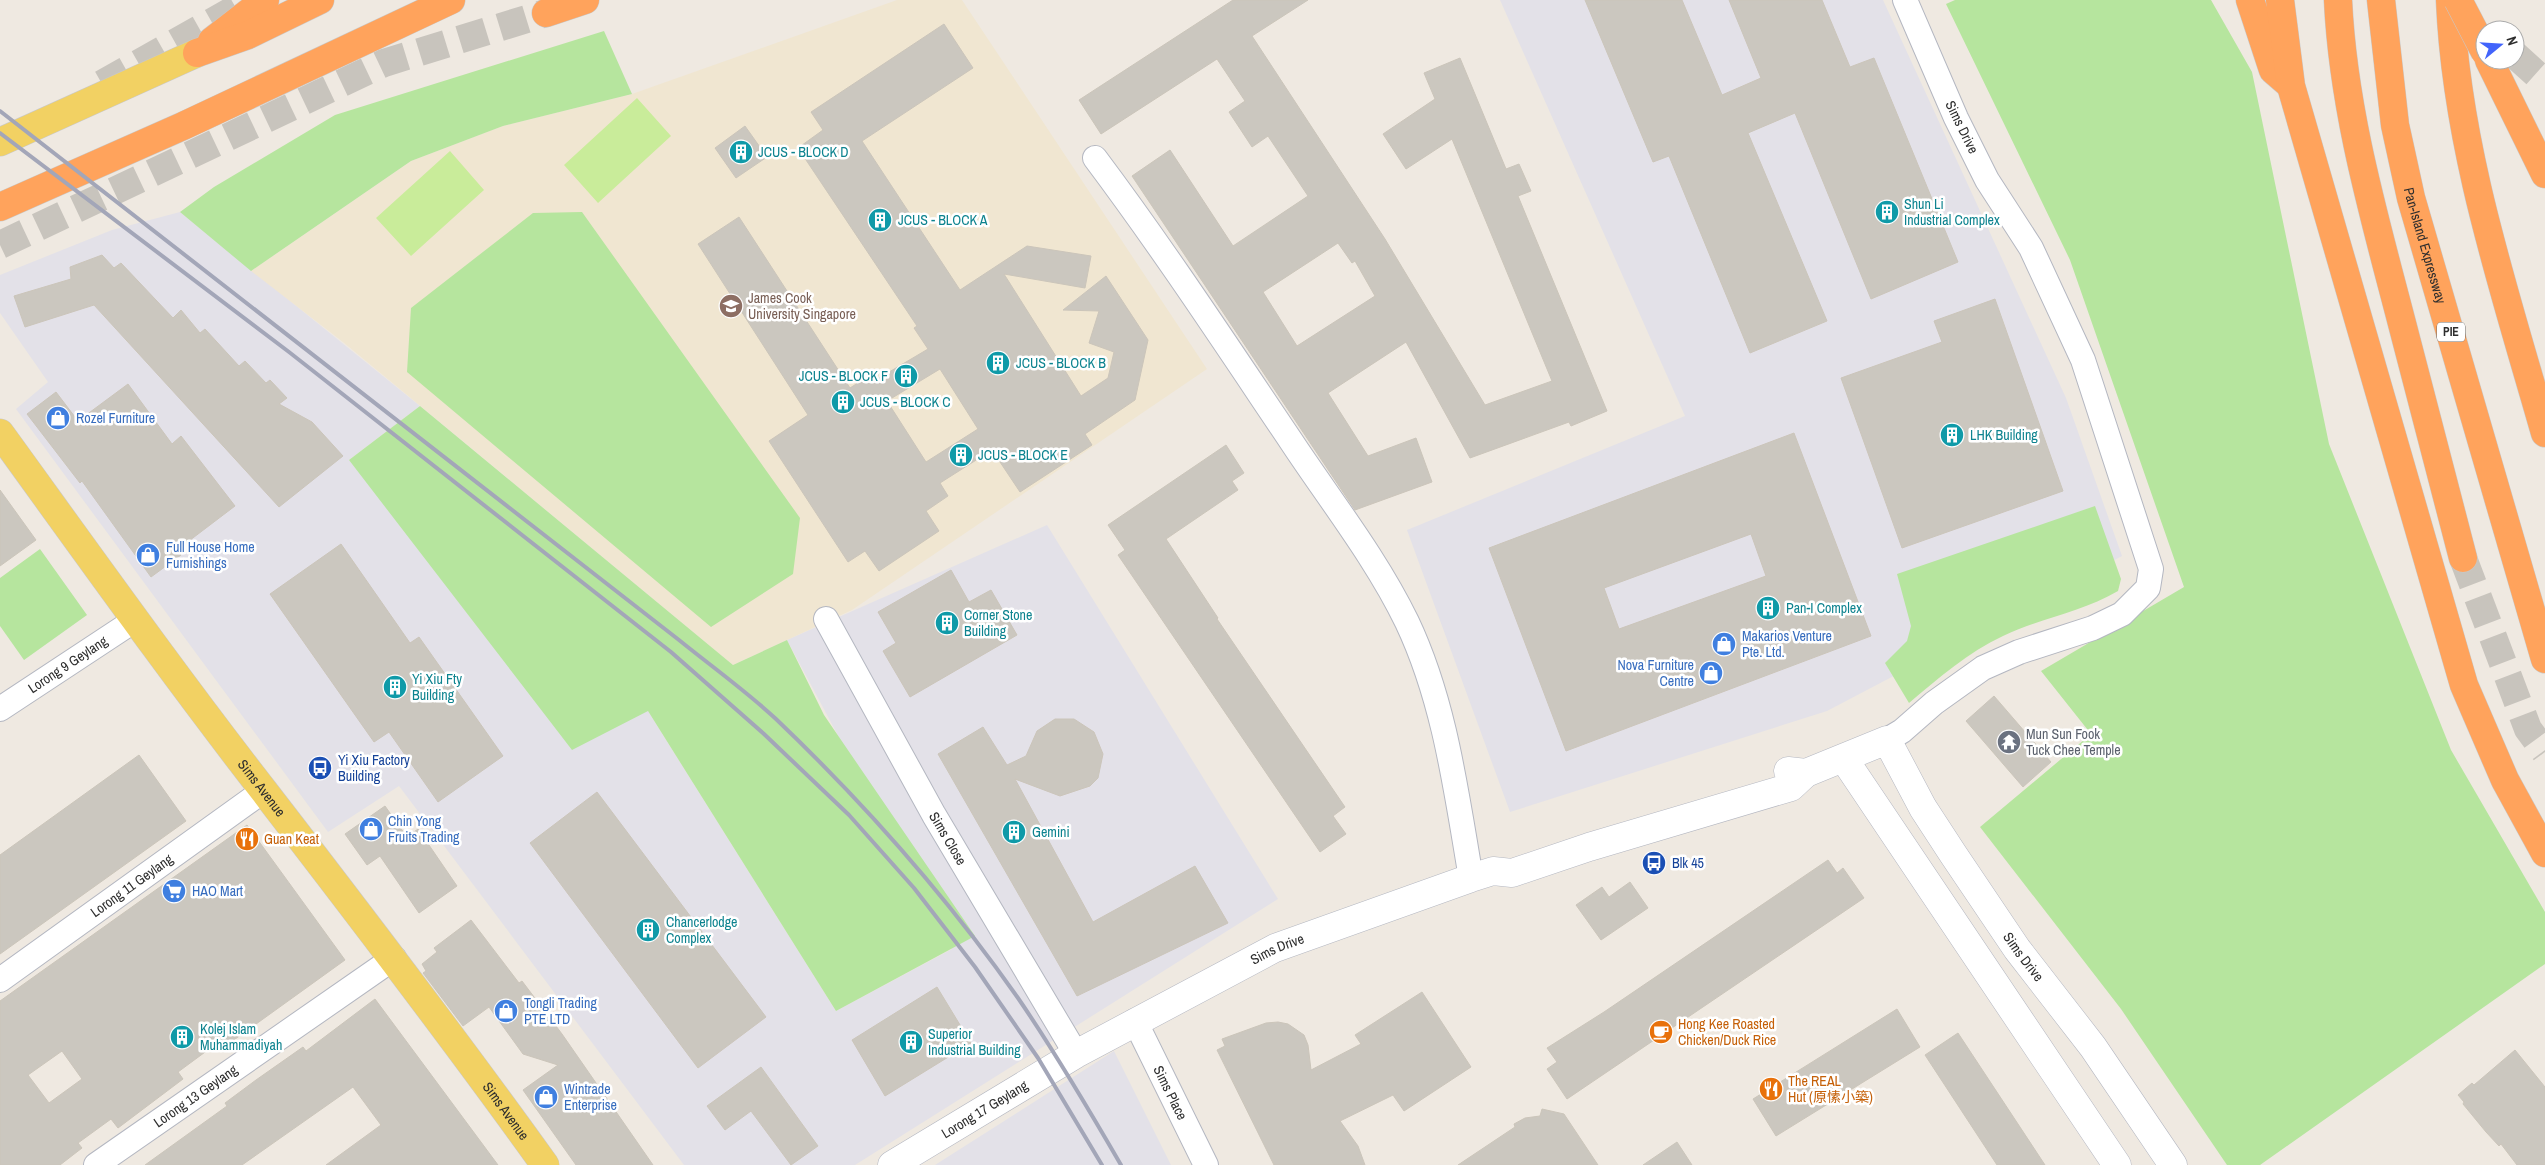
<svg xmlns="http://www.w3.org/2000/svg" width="2545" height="1165" font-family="'Archivo Narrow','Noto Sans SC',sans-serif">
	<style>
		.industrial { fill: #e3e1e8 }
		.education { fill: #f0e6d1 }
		.green { fill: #b6e59e }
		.pitch { fill: #c9ec9a }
		.building { fill: #cbc7bf; stroke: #cbc5ba; fill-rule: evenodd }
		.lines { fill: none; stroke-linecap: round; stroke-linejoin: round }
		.motorway-tunnel { stroke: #c8c4bd; stroke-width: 28; stroke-dasharray: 28 14; stroke-linecap: butt }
		.minor-casing { stroke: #b4b7c1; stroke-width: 26 }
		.tertiary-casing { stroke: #b4b7c1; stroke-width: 29 }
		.primary-casing { stroke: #c9c9c9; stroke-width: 29 }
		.motorway-casing { stroke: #c9c9c9; stroke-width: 29 }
		.minor { stroke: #fff; stroke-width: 24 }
		.tertiary { stroke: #fff; stroke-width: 28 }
		.primary { stroke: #f2d163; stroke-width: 28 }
		.motorway { stroke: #ffa35c; stroke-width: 28 }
		.rail { stroke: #a3a6b8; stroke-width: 4 }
		.motorway-bridge-casing { stroke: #c9c9c9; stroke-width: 29; stroke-linecap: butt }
		.motorway-bridge { stroke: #ffa35c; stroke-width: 28 }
		.labels { text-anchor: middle; stroke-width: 5; stroke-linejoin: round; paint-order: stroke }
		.shield { fill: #fff; stroke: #6d6d6d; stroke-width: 1 }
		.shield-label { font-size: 12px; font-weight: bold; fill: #2e2e2e }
		.street-label { font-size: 14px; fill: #2e2e2e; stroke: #fff }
		.culture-label { font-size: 14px; fill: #0d838f; stroke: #fff; text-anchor: start }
		.education-label { font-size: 14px; fill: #785e54; stroke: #fff; text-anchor: start }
		.shop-label { font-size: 14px; fill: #366cbe; stroke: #fff; text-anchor: start }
		.worship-label { font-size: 14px; fill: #5b616d; stroke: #fff; text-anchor: start }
		.transit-label { font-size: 14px; fill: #164399; stroke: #fff; text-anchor: start }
		.food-label { font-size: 14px; fill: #c56008; stroke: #fff; text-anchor: start }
	</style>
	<rect width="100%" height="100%" fill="#efe9e1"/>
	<!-- industrial -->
	<path class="industrial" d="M1500 0H1883L2066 398 2122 556 1827 711 1510 812 1407 530 1685 416Z
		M180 212 420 406 349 460 648 711 836 1011 952 949 787 640 1047 525 1278 899 855 1165H684L399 786 328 832 16 409 48 382 0 313V275L112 230Z
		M1114 1051 1171 1165H935Z"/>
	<!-- education -->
	<path class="education" d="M897 0H962L1207 369 852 610 733 665 343 342 251 271 411 161 503 126 632 94Z"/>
	<!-- green -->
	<path class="green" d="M1955 0H2211L2252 72 2329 444 2451 750 2545 912V964L2260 1165H2227L2121 1009 1980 827 2091 734 2041 671 2184 587 2070 260 1946 4Z
		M604 31 632 94 503 126 411 161 251 271 180 212 214 187 335 115Z
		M582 212 800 518 793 574 711 627 407 372 411 308 533 213Z
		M420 406 733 665 787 640 824 715 975 936 836 1011 648 711 572 750 349 460Z
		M2095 506 2121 579 2118 591C2082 612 2041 618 2003 636 1968 652 1939 678 1909 703L1885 663 1907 641 1911 626 1897 574Z
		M40 549 87 615 24 660 0 626V578Z"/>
	<!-- pitch -->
	<path class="pitch" d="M637 98 671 136 598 203 564 165Z
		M450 151 484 190 411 256 376 218Z"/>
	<!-- building -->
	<path class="building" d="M1233 0H1308L1252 36 1385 239 1485 405 1552 381 1452 139 1406 169 1383 134 1435 99 1424 73 1460 58 1506 169 1519 164 1531 191 1518 196 1607 411 1571 426 1569 422 1470 458 1406 342 1328 393 1368 456 1416 438 1432 482 1355 510 1132 176 1170 150 1233 246 1308 196 1268 136 1252 147 1229 112 1245 101 1217 59 1101 134 1079 100ZM1338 243 1352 263 1355 261 1375 296 1297 346 1263 292Z
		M1585 0H1682L1722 95 1761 78 1729 0H1822L1850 67 1874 58 1958 262 1871 299 1795 113 1748 133 1827 321 1750 353 1669 156 1653 162Z
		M944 24 973 68 862 141 960 290 1027 246 1091 256 1085 288 1004 274 1081 396 1108 378 1114 352 1089 343 1099 311 1063 310 1106 276 1148 340 1135 400 1085 434 1092 445 1020 492 992 450 940 483 948 496 926 511 939 531 879 571 865 551 848 562 769 441 808 415 698 244 739 217 850 388 870 375 874 381 928 349 914 328 917 326 798 148 823 130 811 112ZM940 369 978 429 926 462 887 401Z
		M745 126 767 157 736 178 715 148Z
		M102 255 114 268 121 263 173 318 181 310 200 333 205 329 239 366 245 361 266 383 270 380 287 398 279 404 312 422 343 456 279 507 94 305 25 327 14 296 71 279 70 267Z
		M1995 299 2063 491 1902 548 1841 378 1942 342 1934 321Z
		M128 384 172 444 181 436 235 506 177 550 181 555 151 577 82 481 80 483 27 414 56 392 78 421Z
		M1794 433 1871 636 1566 751 1489 548ZM1751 534 1766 576 1619 629 1604 588Z
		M1226 445 1244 473 1232 481 1238 490 1166 539 1218 618 1217 619 1345 807 1333 816 1346 834 1320 852 1118 555 1125 550 1108 525Z
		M0 490 36 540 0 566Z
		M341 544 410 643 419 637 503 756 438 802 389 732 374 742 270 594Z
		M951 570 969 602 991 590 1017 635 910 697 883 651 896 643 878 612Z
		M1994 696 2051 762 2023 787 1966 721Z
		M1055 719H1074L1094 732 1103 754 1098 778 1090 786 1060 796 1015 779 1093 922 1195 866 1228 923 1077 996 938 754 983 727 1007 765 1026 756 1037 731Z
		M139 755 186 821 0 954V855Z
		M597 792 766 1017 698 1068 530 843Z
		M385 806 407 837 418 829 457 886 419 913 380 856 367 865 345 834Z
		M247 825 345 960 220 1050 216 1044 178 1072 183 1079 118 1128 111 1119 78 1143 82 1148 60 1165H0V1001ZM62 1051 82 1079 49 1103 28 1075Z
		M1828 860 1837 873 1843 868 1864 898 1567 1099 1547 1069 1557 1062 1547 1048 1604 1012Z
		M1630 882 1648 908 1601 940 1576 905 1602 887 1609 897Z
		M471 920 519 983 522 981 562 1034 653 1165H576L523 1090 558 1065 523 1054 489 1007 463 1026 423 973 426 971 422 964 437 952 434 948Z
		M937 987 971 1043 885 1096 852 1040Z
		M1422 992 1471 1067 1404 1111 1393 1095 1340 1121 1358 1146 1365 1165H1274L1217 1050 1225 1046 1222 1039 1266 1023 1278 1022 1288 1024 1304 1035 1308 1045 1311 1070 1361 1044 1355 1035Z
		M375 999 498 1165H326L381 1125 353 1087 242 1165H145L227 1106 225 1103 256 1080 303 1047 306 1051Z
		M1897 1009 1920 1047 1776 1136 1753 1099Z
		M1958 1033 2045 1165H1997L1925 1055Z
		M2515 1050 2545 1087V1165H2517L2501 1144 2499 1146 2486 1132 2463 1104 2464 1102 2458 1095 2472 1083 2474 1085Z
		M761 1067 818 1146 791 1165 751 1111 725 1130 707 1106Z
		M1542 1109 1564 1114 1598 1165H1458L1515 1127 1514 1124 1525 1118 1540 1116Z
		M1677 1142 1692 1165H1643Z"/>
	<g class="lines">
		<!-- motorway-tunnel -->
		<path class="motorway-tunnel" d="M2515 55 2545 82
			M102 84 251 0
			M0 245 384 63 546 13
			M2463 558 2528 729 2545 752"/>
		<!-- minor casing -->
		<g class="minor-casing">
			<g id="minor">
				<path d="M1095 158C1164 250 1227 346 1291 441 1330 500 1376 558 1407 622 1445 702 1456 791 1471 878"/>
				<path id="s1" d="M826 619 934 815 1076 1054"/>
				<path id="s2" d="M0 709 135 620"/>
				<path d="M1887 740 1902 731 1934 703 1983 668 2019 652 2093 628 2122 614 2148 588 2151 569 2083 360 2031 248 1987 180 1956 118 1905 0"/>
				<path id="s3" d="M0 980 263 791"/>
				<path id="s4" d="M1135 1021 1206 1165"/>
				<path id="s5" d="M96 1165 394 958"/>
			</g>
		</g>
		<!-- tertiary casing -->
		<g class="tertiary-casing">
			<g id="tertiary">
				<path d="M1844 759 2117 1165"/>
				<path id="s6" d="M1788 771 1806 773 1887 740 1923 808 1953 854 2017 949 2093 1047 2173 1165"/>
				<path id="s7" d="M892 1165 1076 1054 1275 948 1471 878 1493 871 1512 873 1589 847 1791 787 1806 773"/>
			</g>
		</g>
		<!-- primary casing -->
		<g class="primary-casing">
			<g id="primary">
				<path d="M0 142 197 53"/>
				<path id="s8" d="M0 433C87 553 173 674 264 791 359 914 454 1038 545 1165"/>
			</g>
		</g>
		<!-- motorway casing -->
		<g class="motorway-casing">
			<g id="motorway">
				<path d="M2250 0 2273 70 2288 83"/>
				<path d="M2280 0 2291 86 2464 685 2505 780 2545 853"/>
				<path d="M2338 0C2343 107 2372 209 2399 312 2421 394 2442 476 2463 558"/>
				<path id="s9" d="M2381 0 2395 125 2411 198 2545 659"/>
				<path d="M2450 0C2456 148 2505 292 2545 433"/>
				<path d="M546 13 585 0"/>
				<path d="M212 41 265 0"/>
				<path d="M197 53 248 35 320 0"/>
				<path d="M2489 60 2545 174"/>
				<path d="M0 207 183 126 451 0"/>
			</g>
		</g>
		<!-- minor -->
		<use href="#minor" class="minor"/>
		<!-- tertiary -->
		<use href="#tertiary" class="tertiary"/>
		<!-- primary -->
		<use href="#primary" class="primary"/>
		<!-- motorway -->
		<use href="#motorway" class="motorway"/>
		<!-- rail -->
		<path class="rail" d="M0 111 679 640C711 666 746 691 776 719 865 804 947 897 1018 998 1055 1052 1088 1108 1121 1165
			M0 133 289 352 671 652 764 734 849 815 914 888 975 967 1038 1058 1102 1165"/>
		<!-- motorway-bridge casing -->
		<g class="motorway-bridge-casing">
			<path id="motorway-bridge" d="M2458 0 2485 52"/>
		</g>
		<!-- motorway-bridge -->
		<use href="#motorway-bridge" class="motorway-bridge"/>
	</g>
	<!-- icons -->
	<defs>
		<g id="building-disc" transform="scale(1.25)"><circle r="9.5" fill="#0f9aa8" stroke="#fff"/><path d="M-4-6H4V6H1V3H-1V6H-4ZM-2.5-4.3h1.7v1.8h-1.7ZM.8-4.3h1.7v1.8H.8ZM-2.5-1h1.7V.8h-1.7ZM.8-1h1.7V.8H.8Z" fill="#fff"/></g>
		<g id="university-disc" transform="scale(1.25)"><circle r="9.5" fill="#8d6e63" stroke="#fff"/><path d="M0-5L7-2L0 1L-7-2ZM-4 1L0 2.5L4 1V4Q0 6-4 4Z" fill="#fff"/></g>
		<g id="shop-disc" transform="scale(1.25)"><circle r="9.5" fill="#3f7fe0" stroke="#fff"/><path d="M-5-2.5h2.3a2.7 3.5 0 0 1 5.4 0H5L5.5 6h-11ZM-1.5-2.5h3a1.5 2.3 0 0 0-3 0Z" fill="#fff"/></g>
		<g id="temple-disc" transform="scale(1.25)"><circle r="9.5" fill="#6b7280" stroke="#fff"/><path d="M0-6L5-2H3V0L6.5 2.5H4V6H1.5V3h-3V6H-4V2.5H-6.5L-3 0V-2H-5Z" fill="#fff"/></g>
		<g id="bus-disc" transform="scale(1.25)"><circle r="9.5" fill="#1a4fb4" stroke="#fff"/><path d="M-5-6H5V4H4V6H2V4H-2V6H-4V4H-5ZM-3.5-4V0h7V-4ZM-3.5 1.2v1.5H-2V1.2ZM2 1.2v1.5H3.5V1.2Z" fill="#fff"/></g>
		<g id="restaurant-disc" transform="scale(1.25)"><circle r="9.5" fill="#e8710a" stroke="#fff"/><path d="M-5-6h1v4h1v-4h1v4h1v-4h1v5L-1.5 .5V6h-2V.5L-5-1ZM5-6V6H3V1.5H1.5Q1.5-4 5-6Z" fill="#fff"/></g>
		<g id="supermarket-disc" transform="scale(1.25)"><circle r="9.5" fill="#3f7fe0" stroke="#fff"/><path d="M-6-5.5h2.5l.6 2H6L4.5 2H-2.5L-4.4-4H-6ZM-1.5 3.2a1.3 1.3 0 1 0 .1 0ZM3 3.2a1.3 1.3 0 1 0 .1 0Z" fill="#fff"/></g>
		<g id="cafe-disc" transform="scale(1.25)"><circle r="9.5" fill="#e8710a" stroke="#fff"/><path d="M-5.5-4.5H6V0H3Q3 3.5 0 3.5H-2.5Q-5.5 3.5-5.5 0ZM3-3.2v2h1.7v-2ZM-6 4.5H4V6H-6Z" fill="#fff"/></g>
	</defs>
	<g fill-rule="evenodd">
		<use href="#building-disc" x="741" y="152"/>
		<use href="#building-disc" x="1887" y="212"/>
		<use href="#building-disc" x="880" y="220"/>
		<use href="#university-disc" x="731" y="306"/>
		<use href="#building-disc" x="998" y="363"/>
		<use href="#building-disc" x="906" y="376"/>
		<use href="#building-disc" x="843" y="402"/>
		<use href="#shop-disc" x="58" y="418"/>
		<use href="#building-disc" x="1952" y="435"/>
		<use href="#building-disc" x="961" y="455"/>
		<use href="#shop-disc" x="148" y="555"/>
		<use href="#building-disc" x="1768" y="608"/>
		<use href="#building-disc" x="947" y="623"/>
		<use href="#shop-disc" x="1724" y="644"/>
		<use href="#shop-disc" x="1711" y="673"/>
		<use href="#building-disc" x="395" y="687"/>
		<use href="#temple-disc" x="2009" y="742"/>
		<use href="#bus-disc" x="320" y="768"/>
		<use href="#shop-disc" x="371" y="829"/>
		<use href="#building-disc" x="1014" y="832"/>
		<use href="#restaurant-disc" x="247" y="839"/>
		<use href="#bus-disc" x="1654" y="863"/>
		<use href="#supermarket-disc" x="174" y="891"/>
		<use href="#building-disc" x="648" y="930"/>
		<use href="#shop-disc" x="506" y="1011"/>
		<use href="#cafe-disc" x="1661" y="1032"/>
		<use href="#building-disc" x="182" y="1037"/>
		<use href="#building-disc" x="911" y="1042"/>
		<use href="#restaurant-disc" x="1771" y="1089"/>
		<use href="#shop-disc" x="546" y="1097"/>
	</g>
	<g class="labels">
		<!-- shield labels -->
		<rect class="shield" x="2437" y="322.5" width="28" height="19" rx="4"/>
		<g class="shield-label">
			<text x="2451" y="336">PIE</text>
		</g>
		<!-- street labels -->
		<g class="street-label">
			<text transform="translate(1962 127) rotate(64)" y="5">Sims Drive</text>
			<text dy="5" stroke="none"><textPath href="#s9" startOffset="250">Pan-Island Expressway</textPath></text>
			<text dy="5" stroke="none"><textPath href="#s2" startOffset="81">Lorong 9 Geylang</textPath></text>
			<text dy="5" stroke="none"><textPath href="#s8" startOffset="441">Sims Avenue</textPath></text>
			<text dy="5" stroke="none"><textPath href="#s1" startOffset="251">Sims Close</textPath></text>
			<text dy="5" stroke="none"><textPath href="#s3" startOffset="162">Lorong 11 Geylang</textPath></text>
			<text dy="5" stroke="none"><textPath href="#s7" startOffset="442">Sims Drive</textPath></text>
			<text dy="5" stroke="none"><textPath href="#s6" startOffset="362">Sims Drive</textPath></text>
			<text dy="5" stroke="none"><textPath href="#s4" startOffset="80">Sims Place</textPath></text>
			<text dy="5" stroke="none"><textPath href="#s5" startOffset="121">Lorong 13 Geylang</textPath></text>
			<text dy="5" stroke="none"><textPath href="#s7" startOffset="108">Lorong 17 Geylang</textPath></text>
			<text dy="5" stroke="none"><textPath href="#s8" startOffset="846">Sims Avenue</textPath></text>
		</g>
		<!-- culture labels -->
		<g class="culture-label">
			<text x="758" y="157">JCUS - BLOCK D</text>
			<text x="1904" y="209">Shun Li<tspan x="1904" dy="16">Industrial Complex</tspan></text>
			<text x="898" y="225">JCUS - BLOCK A</text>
			<text x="1016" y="368">JCUS - BLOCK B</text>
			<text x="888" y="381" text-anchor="end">JCUS - BLOCK F</text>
			<text x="860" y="407">JCUS - BLOCK C</text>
			<text x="1970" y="440">LHK Building</text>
			<text x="978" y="460">JCUS - BLOCK E</text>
			<text x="1786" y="613">Pan-I Complex</text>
			<text x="964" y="620">Corner Stone<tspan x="964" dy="16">Building</tspan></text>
			<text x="412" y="684">Yi Xiu Fty<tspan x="412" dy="16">Building</tspan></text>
			<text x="1032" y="837">Gemini</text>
			<text x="666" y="927">Chancerlodge<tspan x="666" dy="16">Complex</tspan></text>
			<text x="200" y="1034">Kolej Islam<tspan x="200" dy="16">Muhammadiyah</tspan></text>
			<text x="928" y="1039">Superior<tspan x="928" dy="16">Industrial Building</tspan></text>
		</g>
		<!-- education labels -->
		<g class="education-label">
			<text x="748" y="303">James Cook<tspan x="748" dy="16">University Singapore</tspan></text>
		</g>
		<!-- shop labels -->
		<g class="shop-label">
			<text x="76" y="423">Rozel Furniture</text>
			<text x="166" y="552">Full House Home<tspan x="166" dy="16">Furnishings</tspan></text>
			<text x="1742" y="641">Makarios Venture<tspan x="1742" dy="16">Pte. Ltd.</tspan></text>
			<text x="1694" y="670" text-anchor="end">Nova Furniture<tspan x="1694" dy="16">Centre</tspan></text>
			<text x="388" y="826">Chin Yong<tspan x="388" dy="16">Fruits Trading</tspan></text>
			<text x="192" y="896">HAO Mart</text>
			<text x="524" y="1008">Tongli Trading<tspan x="524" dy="16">PTE LTD</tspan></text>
			<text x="564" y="1094">Wintrade<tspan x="564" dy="16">Enterprise</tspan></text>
		</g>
		<!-- worship labels -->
		<g class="worship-label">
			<text x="2026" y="739">Mun Sun Fook<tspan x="2026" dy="16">Tuck Chee Temple</tspan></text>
		</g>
		<!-- transit labels -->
		<g class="transit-label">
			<text x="338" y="765">Yi Xiu Factory<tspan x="338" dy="16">Building</tspan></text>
			<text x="1672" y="868">Blk 45</text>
		</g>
		<!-- food labels -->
		<g class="food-label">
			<text x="264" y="844">Guan Keat</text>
			<text x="1678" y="1029">Hong Kee Roasted<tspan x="1678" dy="16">Chicken/Duck Rice</tspan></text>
			<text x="1788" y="1086">The REAL<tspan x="1788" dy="16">Hut (原愫小築)</tspan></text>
		</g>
	</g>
	<!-- north arrow -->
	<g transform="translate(2500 45) rotate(72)"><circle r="24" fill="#ffffff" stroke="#ababab"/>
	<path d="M0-4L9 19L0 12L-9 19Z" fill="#4264fb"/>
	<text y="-8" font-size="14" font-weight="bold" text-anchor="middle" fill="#2e2e2e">N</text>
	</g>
</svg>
